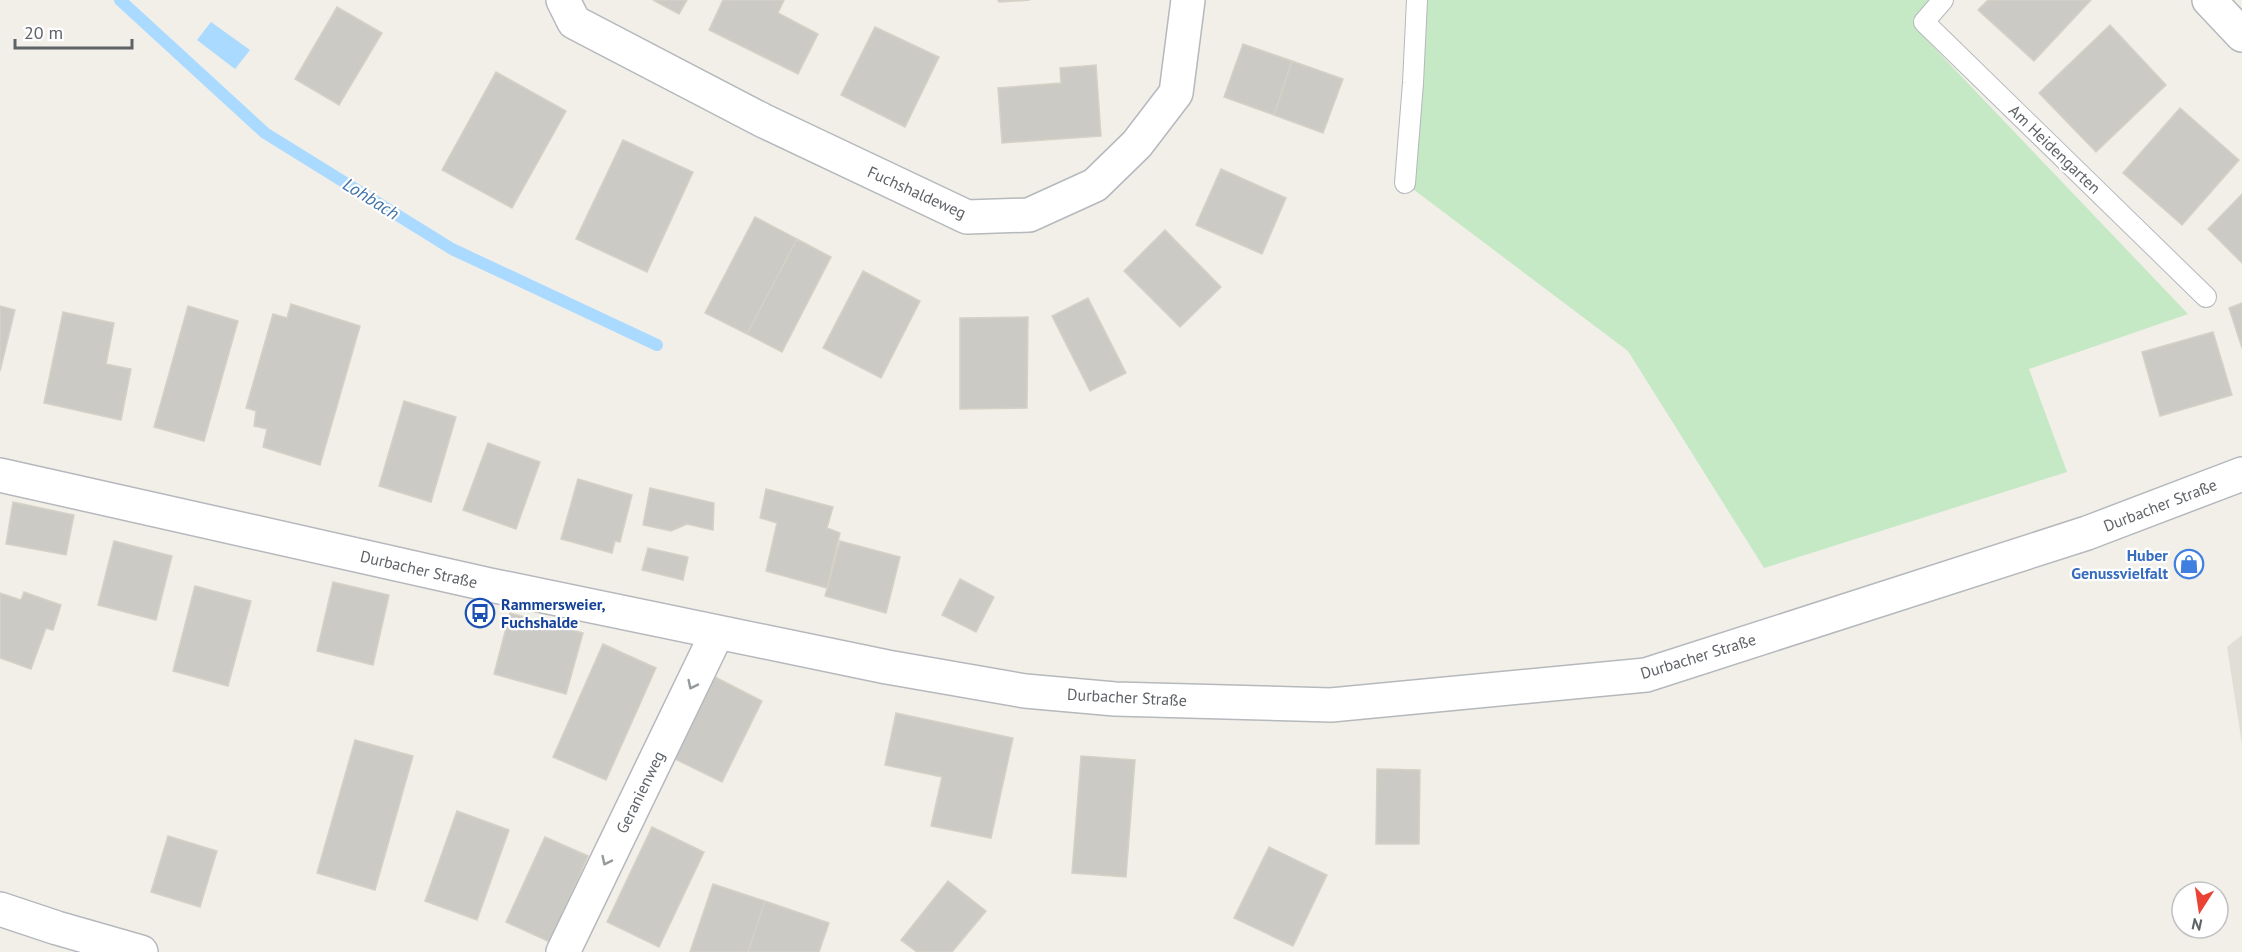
<svg xmlns="http://www.w3.org/2000/svg" width="2242" height="952" font-family="'PT Sans',sans-serif">
	<style>
		.education { fill: #e1ded6 }
		.green { fill: #c5e8c5 }
		.water { fill: #aadaff }
		.lines { fill: none; stroke-linecap: round; stroke-linejoin: round }
		.stream { stroke: #aadaff; stroke-width: 12 }
		.building { fill: #cccac5; stroke: #d6d1c6; stroke-width: 1.5 }
		.service-casing { stroke: #b5b8bc; stroke-width: 22 }
		.minor-casing { stroke: #b5b8bc; stroke-width: 36 }
		.tertiary-casing { stroke: #b5b8bc; stroke-width: 36 }
		.service { stroke: #fff; stroke-width: 20 }
		.minor { stroke: #fff; stroke-width: 33 }
		.tertiary { stroke: #fff; stroke-width: 33 }
		.oneway { stroke: #979a9d }
		.labels { text-anchor: middle; stroke-width: 4.5; stroke-linejoin: round; paint-order: stroke }
		.street-label { font-size: 16px; fill: #5f6368; stroke: #fff }
		.shop-label { font-size: 16px; font-weight: bold; fill: #366cbe; stroke: #fff; text-anchor: end }
		.transit-label { font-size: 16px; font-weight: bold; fill: #164399; stroke: #fff; text-anchor: start }
		.water-label { font-size: 18px; font-style: italic; fill: #4174aa; stroke: #fff }
	</style>
	<rect width="100%" height="100%" fill="#f1efe8"/>
	<!-- education -->
	<path class="education" d="M2242 635V744L2227 647Z"/>
	<!-- green -->
	<path class="green" d="M1417 0H1939L1919 32 2188 314 2029 369 2067 472 1764 568 1628 351 1405 183Z"/>
	<!-- water -->
	<path class="water" d="M211 22 250 50 235 69 197 40Z"/>
	<g class="lines">
		<!-- stream -->
		<path class="stream" d="M120 0 265 133 452 249 657 345"/>
	</g>
	<!-- building -->
	<path class="building" d="M653 0H687L679 14Z
		M723 0H784L778 13 818 34 798 74 709 30Z
		M998 0H1030L999 2Z
		M1988 0H2091L2034 61 1978 10Z
		M337 7 382 33 339 105 295 79Z
		M2110 25 2166 85 2096 152 2039 93Z
		M875 27 939 57 905 127 841 95Z
		M1243 44 1292 61 1274 115 1224 97Z
		M1292 61 1343 79 1323 133 1274 115Z
		M1096 65 1101 136 1002 143 998 88 1061 83 1060 68Z
		M496 72 566 111 512 208 442 170Z
		M2180 108 2239 160 2182 225 2123 173Z
		M623 140 693 172 647 272 576 239Z
		M1221 169 1286 198 1262 254 1196 225Z
		M2242 194V263L2208 229Z
		M755 217 797 239 747 334 705 313Z
		M1165 230 1221 287 1180 327 1124 271Z
		M797 239 831 257 782 352 747 334Z
		M863 271 920 301 881 378 823 348Z
		M1088 298 1126 373 1090 391 1052 316Z
		M2242 303V348L2229 308Z
		M291 304 360 326 320 465 263 447 267 429 254 426 256 411 246 408 273 314 287 318Z
		M0 306 15 310 0 371Z
		M188 306 238 321 204 441 154 427Z
		M63 312 114 323 106 364 131 369 121 420 44 403Z
		M1028 317 1027 408 960 409V318Z
		M2213 332 2232 395 2160 416 2142 352Z
		M404 401 456 417 431 502 379 486Z
		M488 443 540 462 516 529 463 510Z
		M578 479 632 495 620 542 615 541 612 553 561 539Z
		M650 488 714 503 713 530 687 524 671 531 643 525Z
		M766 489 833 507 827 528 840 533 827 588 766 571 777 523 760 518Z
		M13 502 74 515 66 555 6 544Z
		M114 541 172 556 156 620 98 605Z
		M840 541 900 557 886 613 825 596Z
		M648 548 688 557 683 580 642 570Z
		M960 579 994 597 976 632 942 615Z
		M333 582 389 595 373 665 317 651Z
		M195 586 251 601 228 686 173 671Z
		M24 592 61 605 53 630 46 628 31 669 0 658V593L21 600Z
		M510 613 583 633 566 694 494 674Z
		M603 644 656 668 606 780 553 757Z
		M715 677 762 701 722 782 675 759Z
		M896 713 1013 738 991 838 931 826 942 777 885 765Z
		M355 740 413 756 375 890 317 873Z
		M1081 756 1135 760 1126 877 1072 873Z
		M1377 769 1420 770 1419 844H1376Z
		M457 811 509 830 477 920 425 901Z
		M652 827 704 852 659 947 607 922Z
		M168 836 217 851 200 907 151 892Z
		M545 837 588 856 550 942 506 922Z
		M1269 847 1327 875 1293 946 1234 918Z
		M948 881 986 911 952 952H917L901 940Z
		M713 884 765 901 748 952H690Z
		M765 901 829 923 819 952H748Z"/>
	<g class="lines">
		<!-- service casing -->
		<g class="service-casing">
			<path id="service" d="M1943 0 1924 22 2206 297
				M1405 183 1413 83 1417 0"/>
		</g>
		<!-- minor casing -->
		<g class="minor-casing">
			<path id="minor" d="M563 0 574 22 764 121 967 217 1029 215 1095 185 1137 144 1176 93 1188 0
				M2209 0 2242 35
				M0 909 57 928 141 952
				M563 952 717 633"/>
		</g>
		<!-- tertiary casing -->
		<g class="tertiary-casing">
			<path id="tertiary" d="M0 475 490 585 887 667 1025 691 1115 699 1331 705 1646 675 2087 533 2242 474"/>
		</g>
		<!-- service -->
		<use href="#service" class="service"/>
		<!-- minor -->
		<use href="#minor" class="minor"/>
		<!-- tertiary -->
		<use href="#tertiary" class="tertiary"/>
	</g>
	<!-- one-way arrows -->
	<defs><path id="oneway-chevron" d="M-2-3.5L2.5 0L-2 3.5" fill="none" stroke-width="1.6" stroke-linecap="round" stroke-linejoin="round" transform="scale(1.5)"/></defs>
	<g class="oneway">
		<use href="#oneway-chevron" transform="translate(692 685) rotate(116)"/>
		<use href="#oneway-chevron" transform="translate(606 861) rotate(116)"/>
	</g>
	<!-- icons -->
	<defs>
		<g id="shop-ring" transform="scale(1.5)"><circle r="9.5" fill="#fff" stroke="#3f7fe0" stroke-width="1.5"/><path d="M-5-2.5h2.3a2.7 3.5 0 0 1 5.4 0H5L5.5 6h-11ZM-1.5-2.5h3a1.5 2.3 0 0 0-3 0Z" fill="#3f7fe0"/></g>
		<g id="bus-ring" transform="scale(1.5)"><circle r="9.5" fill="#fff" stroke="#1a4fb4" stroke-width="1.5"/><path d="M-5-6H5V4H4V6H2V4H-2V6H-4V4H-5ZM-3.5-4V0h7V-4ZM-3.5 1.2v1.5H-2V1.2ZM2 1.2v1.5H3.5V1.2Z" fill="#1a4fb4"/></g>
	</defs>
	<g fill-rule="evenodd">
		<use href="#shop-ring" x="2189" y="564"/>
		<use href="#bus-ring" x="480" y="613"/>
	</g>
	<g class="labels">
		<!-- street labels -->
		<g class="street-label">
			<text transform="translate(2055 149) rotate(44)" y="6">Am Heidengarten</text>
			<text transform="translate(917 192) rotate(24)" y="6">Fuchshaldeweg</text>
			<text transform="translate(2160 505) rotate(-21)" y="6">Durbacher Straße</text>
			<text transform="translate(419 569) rotate(13)" y="6">Durbacher Straße</text>
			<text transform="translate(1698 656) rotate(-17)" y="6">Durbacher Straße</text>
			<text transform="translate(1127 697) rotate(3)" y="6">Durbacher Straße</text>
			<text transform="translate(640 792) rotate(-64)" y="6">Geranienweg</text>
		</g>
		<!-- shop labels -->
		<g class="shop-label">
			<text x="2168" y="561">Huber<tspan x="2168" dy="18">Genussvielfalt</tspan></text>
		</g>
		<!-- transit labels -->
		<g class="transit-label">
			<text x="501" y="610">Rammersweier,<tspan x="501" dy="18">Fuchshalde</tspan></text>
		</g>
		<!-- water labels -->
		<g class="water-label">
			<text transform="translate(371 199) rotate(32)" y="6">Lohbach</text>
		</g>
	</g>
	<!-- north arrow -->
	<g transform="translate(2200 910) rotate(192)"><circle r="28" fill="#ffffff" stroke="#bfc1c3" stroke-width="1.5"/>
	<path d="M0-4.5L10 22L0 15L-10 22Z" fill="#ea4335"/>
	<text y="-9" font-size="16" font-weight="bold" text-anchor="middle" fill="#5f6368">N</text>
	</g>
	<!-- scale -->
	<path d="M15 39v9h117v-9" fill="none" stroke="#5f6368" stroke-width="3"/>
	<text x="24" y="39" font-size="18" fill="#5f6368" stroke="#ffffff" stroke-width="4.5" paint-order="stroke">20 m</text>
</svg>
